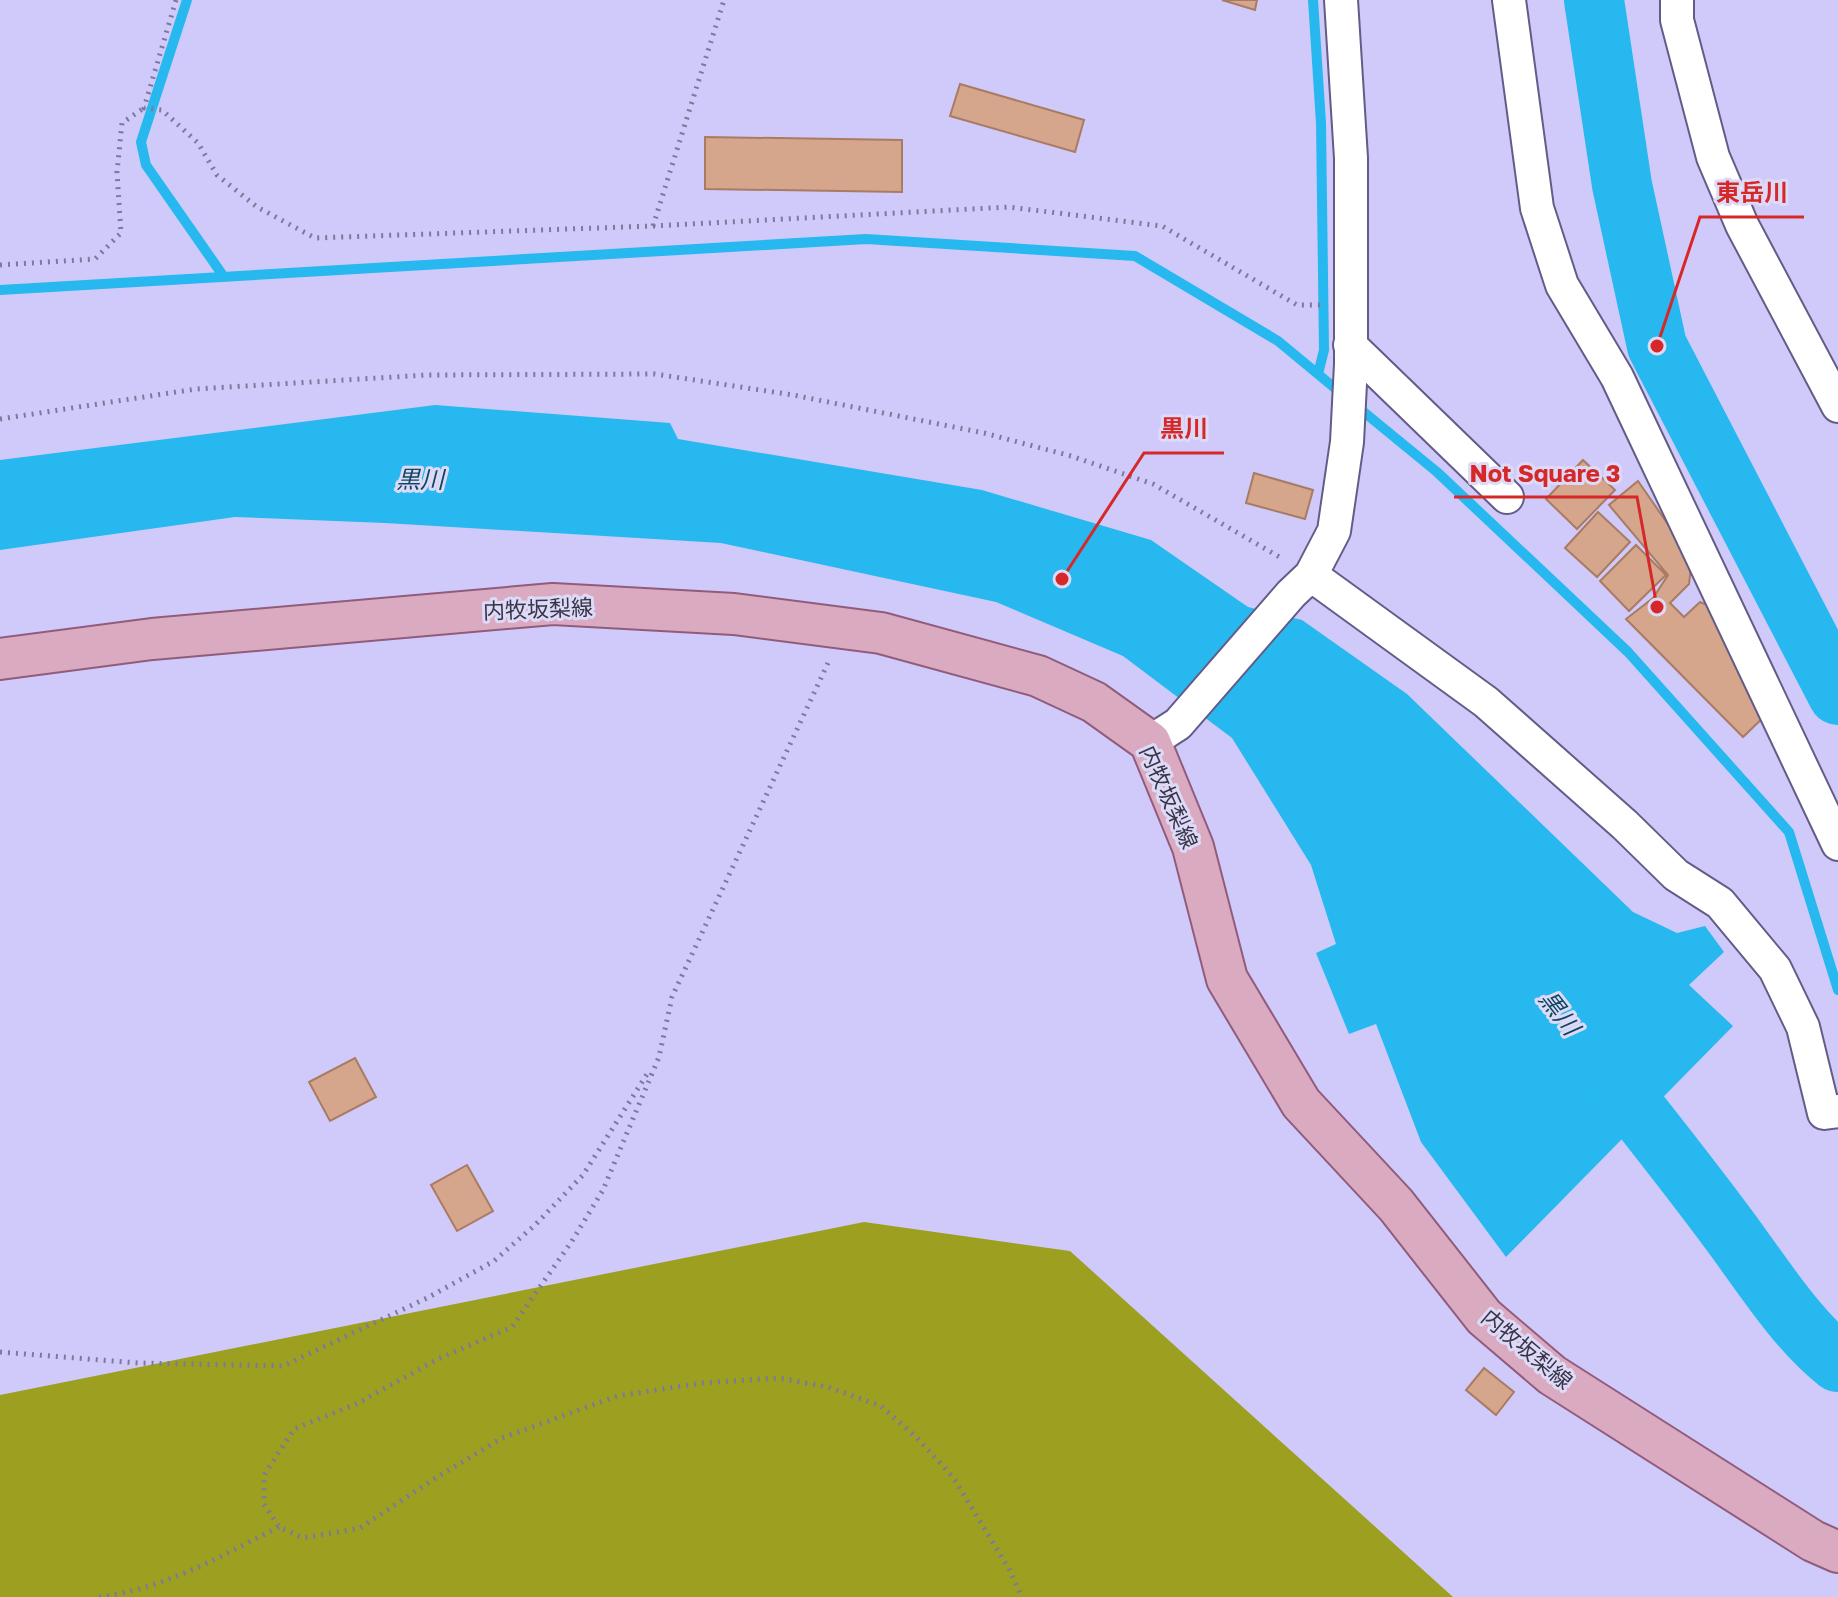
<svg xmlns="http://www.w3.org/2000/svg" width="1838" height="1597" font-family="'Golos Text','Noto Sans JP',sans-serif">
	<style>
		.forest { fill: #9d9f21 }
		.water { fill: #27b8f0 }
		.lines { fill: none; stroke-linecap: round; stroke-linejoin: round }
		.stream { stroke: #27b8f0; stroke-width: 10 }
		.river { stroke: #27b8f0; stroke-width: 60 }
		.building { fill: #d5a68c; stroke: #a87b62; stroke-width: 2 }
		.minor-casing { stroke: #625c86; stroke-width: 36 }
		.major-casing { stroke: #915c7c; stroke-width: 44 }
		.path { stroke: #7d799a; stroke-width: 5; stroke-dasharray: 2 6; stroke-linecap: butt }
		.minor { stroke: #fff; stroke-width: 32 }
		.major { stroke: #daaac1; stroke-width: 40 }
		.labels { text-anchor: middle; stroke-width: 6; stroke-linejoin: round; paint-order: stroke }
		.street-label { font-size: 22px; fill: #373447; stroke: #dddaf8 }
		.water-label { font-size: 24px; font-style: italic; fill: #0e465d; stroke: #dddaf8 }
		.leader { fill: none; stroke: #d62828; stroke-width: 3 }
		.callout-dot { fill: #d62828; stroke: #dddaf8; stroke-width: 3 }
		.callout-label { font-size: 24px; text-anchor: middle; font-weight: bold; fill: #d62828; stroke: #dddaf8; stroke-width: 6; stroke-linejoin: round; paint-order: stroke }
	</style>
	<rect width="100%" height="100%" fill="#d0cafb"/>
	<!-- forest -->
	<path class="forest" d="M864 1222 1070 1251 1453 1597H0V1395Z"/>
	<!-- water -->
	<path class="water" d="M435 405 670 423 678 439 982 490 1151 540 1248 607 1302 620 1407 694 1633 912 1677 933 1705 926 1724 952 1689 985 1733 1026 1506 1257 1421 1142 1376 1024 1349 1034 1316 953 1336 944 1311 865 1232 738 1123 656 996 602 721 543 385 523 235 517 0 550V460Z"/>
	<g class="lines">
		<!-- stream -->
		<path class="stream" d="M187 0 141 142 146 165 224 277
			M1313 0 1321 123 1324 350 1318 374
			M0 290 866 239 1135 256 1278 341 1342 394
			M1354 404 1437 472 1628 652 1789 832 1838 990"/>
		<!-- river -->
		<path class="river" d="M1594 0 1622 185 1657 346 1838 695
			M1592 1054C1640 1114 1687 1173 1732 1234 1763 1276 1797 1330 1838 1362"/>
	</g>
	<!-- building -->
	<path class="building" d="M1222 0H1257L1255 10Z
		M960 84 1084 120 1075 152 950 116Z
		M705 137 902 140V192L705 189Z
		M1583 460 1615 490 1577 529 1546 499Z
		M1254 473 1313 490 1305 519 1246 503Z
		M1638 481 1692 559 1689 584 1670 603 1684 617 1700 602 1719 610 1770 711 1743 737 1626 619 1653 598 1668 575 1609 505Z
		M1598 512 1630 542 1597 577 1565 548Z
		M1636 545 1666 575 1629 611 1600 581Z
		M355 1058 376 1097 330 1121 309 1082Z
		M467 1165 493 1211 457 1231 431 1185Z
		M1484 1368 1514 1392 1496 1415 1466 1390Z"/>
	<g class="lines">
		<!-- minor casing -->
		<g class="minor-casing">
			<path id="minor" d="M1509 0 1537 208 1562 285 1617 377 1838 844
				M1677 0V20L1713 157 1742 225 1838 406
				M1350 345 1507 497
				M1311 575 1486 702 1625 825 1676 875 1720 903 1775 969 1803 1027 1824 1113 1838 1111
				M1150 742 1178 724 1291 594 1311 575 1334 531 1347 442 1351 364V158L1341 0"/>
		</g>
		<!-- major casing -->
		<g class="major-casing">
			<path id="major" d="M0 659 152 639 553 604 734 614 881 633 1038 676 1094 702 1150 742 1193 847 1227 979 1301 1103 1396 1205 1484 1317 1552 1375 1813 1541 1838 1552"/>
		</g>
		<!-- path -->
		<path class="path" d="M176 0 144 108 162 110 198 143 217 175 257 207 315 238 653 226 1009 207 1162 226 1297 305H1320
			M653 226 724 0
			M0 265 95 259 121 233 117 172 122 123 144 108
			M0 419 196 389 427 375 655 374 793 395 984 433 1071 456 1153 484 1283 559
			M828 663 672 997 659 1057 603 1190 572 1241 512 1327 438 1359 358 1403 294 1429 264 1475V1504L279 1527 303 1538 360 1528 434 1479 502 1438 617 1396 702 1383 778 1378 828 1387 881 1406 916 1437 953 1477 1009 1569 1022 1597
			M0 1352 138 1363 283 1366 427 1298 494 1261 535 1225 583 1175 649 1071
			M99 1597C164 1589 221 1556 279 1527"/>
		<!-- minor -->
		<use href="#minor" class="minor"/>
		<!-- major -->
		<use href="#major" class="major"/>
	</g>
	<g class="labels">
		<!-- street labels -->
		<g class="street-label">
			<text transform="translate(538 609) rotate(-2)" y="8">内牧坂梨線</text>
			<text transform="translate(1169 797) rotate(66)" y="8">内牧坂梨線</text>
			<text transform="translate(1527 1349) rotate(40)" y="8">内牧坂梨線</text>
		</g>
		<!-- water labels -->
		<g class="water-label">
			<text x="420" y="488">黒川</text>
			<text transform="translate(1559 1013) rotate(52)" y="8">黒川</text>
		</g>
	</g>
	<!-- callouts -->
	<path class="leader" d="M1657 346L1700 217H1804M1062 579L1144 453H1224M1657 607L1637 497H1454"/>
	<g class="callout-dot">
		<circle cx="1657" cy="346" r="8"/>
		<circle cx="1062" cy="579" r="8"/>
		<circle cx="1657" cy="607" r="8"/>
	</g>
	<g class="callout-label">
		<text x="1752" y="201">東岳川</text>
		<text x="1184" y="437">黒川</text>
		<text x="1545" y="482">Not Square 3</text>
	</g>
</svg>
